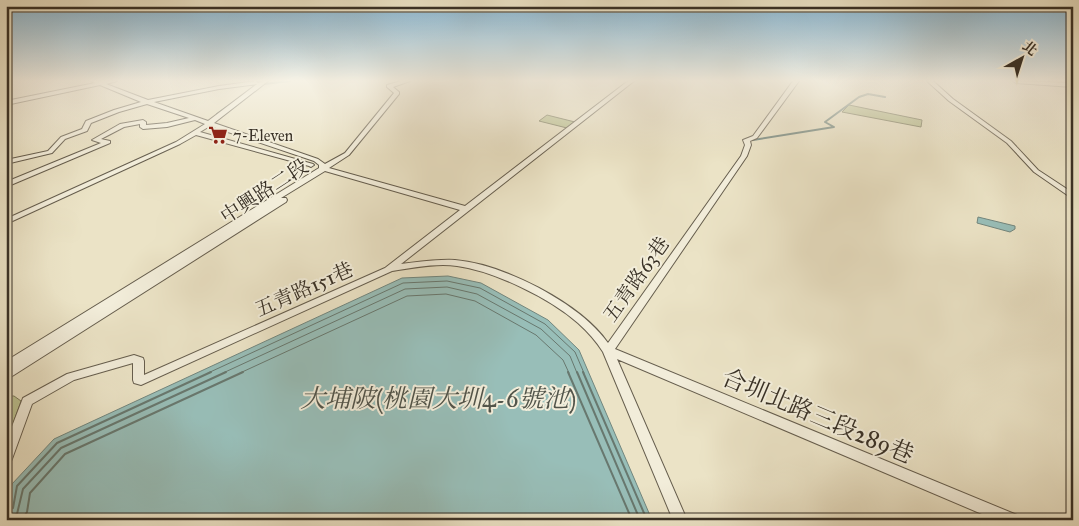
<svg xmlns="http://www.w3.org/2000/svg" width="1079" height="526" font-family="'IM FELL Great Primer','Noto Serif TC',serif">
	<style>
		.green { fill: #bcc392; stroke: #7a7a5c }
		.water { fill: #98beb8; stroke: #72867e }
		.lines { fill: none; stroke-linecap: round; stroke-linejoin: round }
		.shore-far1 { stroke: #68786f; stroke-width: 1 }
		.shore { stroke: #68786f; stroke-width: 2 }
		.stream { stroke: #72867e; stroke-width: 2 }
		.minor-casing { stroke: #665e4e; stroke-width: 2 }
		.minor { fill: #f2edda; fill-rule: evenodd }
		.labels { text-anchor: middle; stroke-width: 4; stroke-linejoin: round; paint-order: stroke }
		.far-poi-label { font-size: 16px; fill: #393126; stroke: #f2edda; text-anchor: start }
		.street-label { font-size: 20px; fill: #393126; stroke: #f2edda }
		.near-street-label { font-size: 24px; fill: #393126; stroke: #f2edda }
		.near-water-label { font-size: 25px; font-style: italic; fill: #51544a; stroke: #f2edda }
	</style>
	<rect width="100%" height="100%" fill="#ebe3c6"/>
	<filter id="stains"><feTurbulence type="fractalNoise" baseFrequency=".004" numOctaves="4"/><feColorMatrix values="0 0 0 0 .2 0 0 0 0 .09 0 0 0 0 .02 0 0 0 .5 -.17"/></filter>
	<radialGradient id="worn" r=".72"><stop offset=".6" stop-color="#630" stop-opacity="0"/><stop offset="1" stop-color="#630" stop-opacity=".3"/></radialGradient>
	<!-- green -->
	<path class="green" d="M849 105 922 120 921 127 842 112Z
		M547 115 575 122 567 128 539 121Z
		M6 396H14L21 401 6 444Z"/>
	<!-- water -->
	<path class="water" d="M978 217 1015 226V229L1010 232 977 223Z
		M448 276 481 283 548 320 579 350 652 520H6L12 484 54 439 402 278Z"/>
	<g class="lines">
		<!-- shore-far1 -->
		<path class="shore-far1" d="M208 373 403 283 447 281 480 288 545 324 575 352 584 373
			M223 373 405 289 447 287 477 294 541 329 570 356 577 373
			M240 373 407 296 446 294 475 301 536 335 563 360 569 373"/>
		<!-- shore -->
		<path class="shore" d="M568 372 632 520
			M577 372 640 520
			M583 372 647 520
			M6 512 13 508 17 486 57 443 211 372
			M6 518 17 514 23 489 61 448 226 372
			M22 520 27 512 30 493 65 454 243 372"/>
		<!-- stream -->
		<path class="stream" d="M263 84 290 81
			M217 114 227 107
			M753 140 834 127 825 122 859 97 868 94 885 97"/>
		<!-- minor casing -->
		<g class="minor-casing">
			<path id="minor" d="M91 81H117L106 84 148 100 219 86 256 81 258 83 262 81H268L214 123 318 159 325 164 345 153 394 93 387 87V85L401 81H410L393 87 399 92V94L349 155 329 168 465 206 628 81H634L401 264C418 262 437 259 455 260 503 264 580 303 608 343L741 156 745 145 743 140 753 136 793 81H799L757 138 750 141 751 145 747 156 615 349 1017 515 1019 520H996L617 359 687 520H673L603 352C596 341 588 332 578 323 550 298 494 271 457 266 436 263 413 268 392 271L141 385 134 383 133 380V363L74 380 32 404 12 459 10 463 6 464V442L23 398 67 374 134 355 143 358 144 361V375L385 268 460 210 325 171 281 198H286L287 200 286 202 6 380V370L8 369 6 370V361L319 168V165L314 161 210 126 200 132 313 164 314 165 311 167 309 166 196 135 180 144 6 224V219L176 142 205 124 195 120 167 127 143 129 140 127V124L124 127 101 139 110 141V143L6 187V182L101 143 92 140 120 124 143 120 146 122V125L167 123 189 118 147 104 119 112 91 123 87 131 65 139 52 153 6 164V160L48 151 61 137 82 129 86 121 114 110 141 102 100 85 6 105V101L95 83ZM257 84 208 121 154 102 219 89Z
				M927 81H933L953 99 1011 141 1038 170 1073 193V199L1034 172 1007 143 949 101Z
				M1013 81 1073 83V87L1016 83Z"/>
		</g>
		<!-- minor -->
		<use href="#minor" class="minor"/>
	</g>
	<!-- sky -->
	<linearGradient id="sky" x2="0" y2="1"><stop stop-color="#88b8d5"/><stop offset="0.52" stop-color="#f6f2e5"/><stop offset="1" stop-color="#f6f2e5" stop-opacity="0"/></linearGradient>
	<rect width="1079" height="155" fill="url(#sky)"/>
	<!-- icons -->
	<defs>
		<g id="supermarket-bare" transform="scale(1.5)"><path d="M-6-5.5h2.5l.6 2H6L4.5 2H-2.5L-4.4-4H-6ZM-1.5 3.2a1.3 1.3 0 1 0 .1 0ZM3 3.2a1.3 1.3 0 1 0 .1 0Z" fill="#8f2418" stroke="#f2edda" stroke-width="2.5" paint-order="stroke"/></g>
	</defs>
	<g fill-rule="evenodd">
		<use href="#supermarket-bare" x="218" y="135"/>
	</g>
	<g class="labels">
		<!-- far-poi labels -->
		<g class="far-poi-label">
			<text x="233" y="141">7-Eleven</text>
		</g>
		<!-- street labels -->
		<g class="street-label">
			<text transform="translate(264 191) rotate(-33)" y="7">中興路二段</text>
			<text transform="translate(636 279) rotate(-55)" y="7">五青路63巷</text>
			<text transform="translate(304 289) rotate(-24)" y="7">五青路151巷</text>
		</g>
		<!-- near-street labels -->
		<g class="near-street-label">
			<text transform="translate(818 416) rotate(23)" y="8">合圳北路三段289巷</text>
		</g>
		<!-- near-water labels -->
		<g class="near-water-label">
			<text x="438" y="407">大埔陂(桃園大圳4-6號池)</text>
		</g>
	</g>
	<!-- margin -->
	<rect width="1079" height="526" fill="none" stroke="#ebe3c6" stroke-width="25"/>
	<rect x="8" y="8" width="1064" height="511" fill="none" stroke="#393126" stroke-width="2.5"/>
	<rect x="12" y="12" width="1054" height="501" fill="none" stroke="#393126"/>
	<!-- north arrow -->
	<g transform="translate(1022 58) rotate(39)" stroke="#f2edda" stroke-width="4" paint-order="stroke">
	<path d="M0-4L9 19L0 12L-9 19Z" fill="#393126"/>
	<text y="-8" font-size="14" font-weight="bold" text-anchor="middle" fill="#393126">北</text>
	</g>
	<rect width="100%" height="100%" filter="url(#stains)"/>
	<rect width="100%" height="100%" fill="url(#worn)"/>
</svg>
